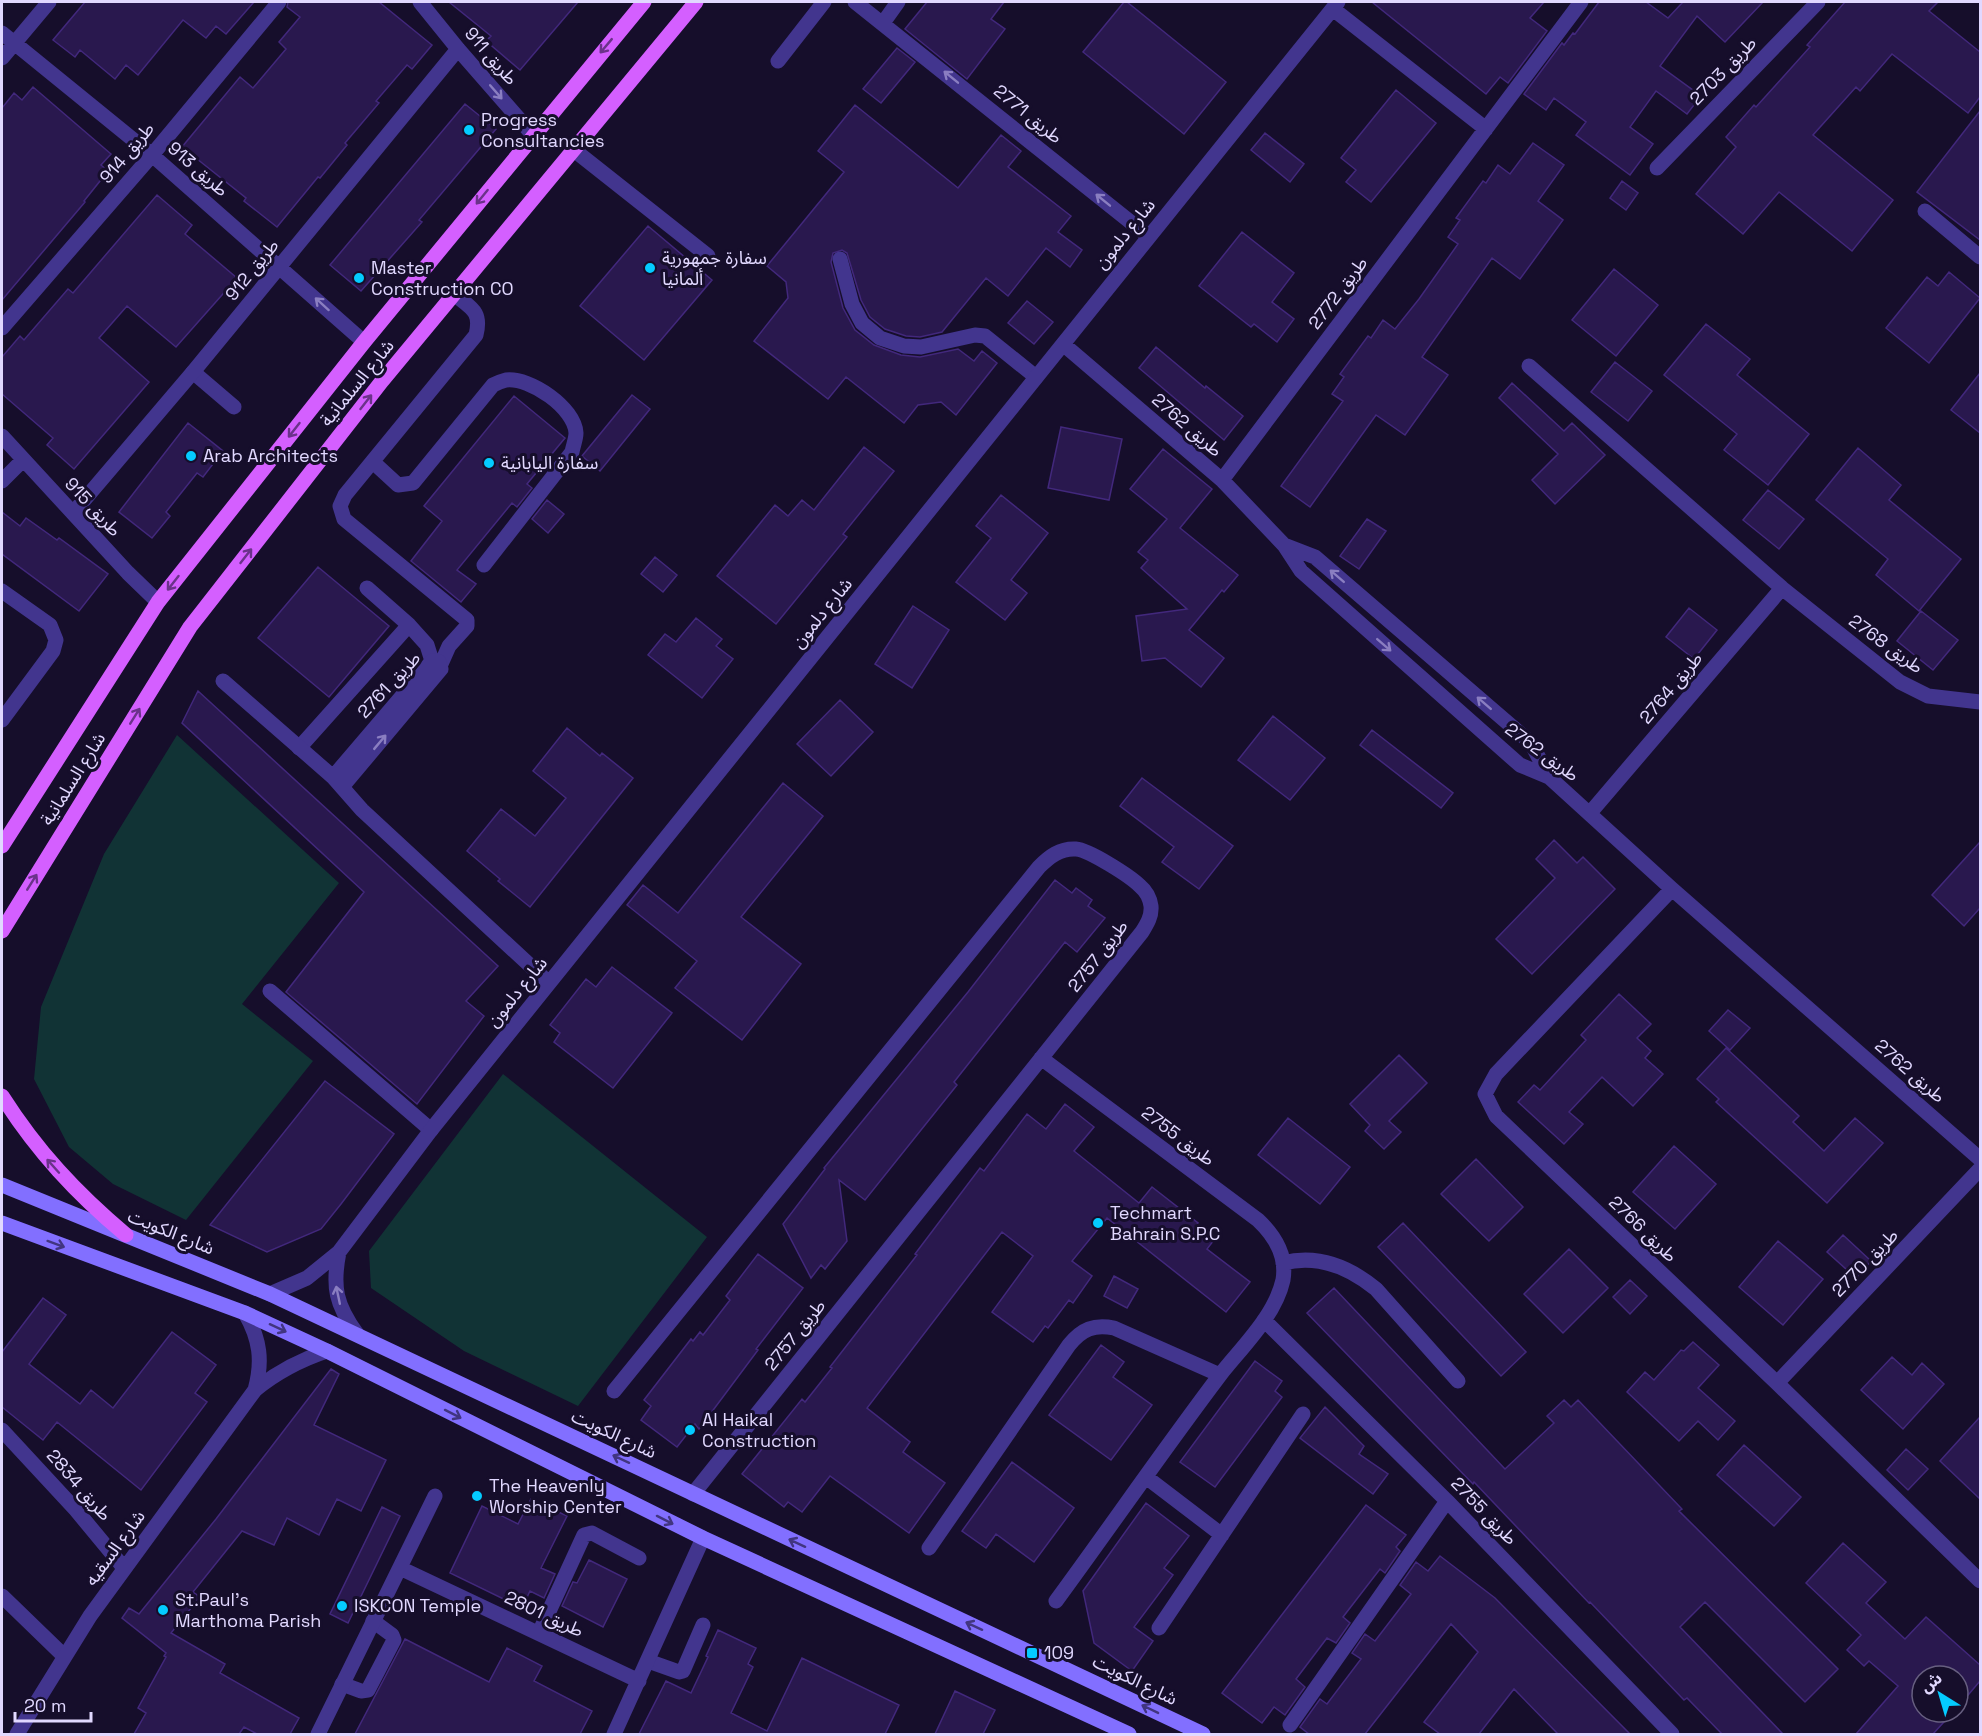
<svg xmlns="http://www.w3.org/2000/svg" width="1982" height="1736" font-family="'Space Grotesk','Noto Sans Arabic',sans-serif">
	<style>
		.green { fill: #113335 }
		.building { fill: #29184e; stroke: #42287c; stroke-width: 1.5 }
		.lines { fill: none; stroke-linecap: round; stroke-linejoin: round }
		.service { stroke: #42358e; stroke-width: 15 }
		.minor { stroke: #42358e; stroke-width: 15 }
		.secondary { stroke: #826fff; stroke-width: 15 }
		.primary { stroke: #d45fff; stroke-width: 15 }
		.oneway { stroke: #6b328a }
		.oneway2 { stroke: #8a7ec1 }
		.oneway3 { stroke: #413580 }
		.poi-dot { fill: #04cbff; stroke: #160e2b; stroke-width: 2 }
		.labels { text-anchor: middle; stroke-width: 6; stroke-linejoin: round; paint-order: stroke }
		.street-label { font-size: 18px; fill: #e1d8ff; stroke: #160e2b }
		.poi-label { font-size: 18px; fill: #e1d8ff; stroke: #160e2b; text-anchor: start }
	</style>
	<rect width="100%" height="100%" fill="#160e2b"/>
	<!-- green -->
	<path class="green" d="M177 735 339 883 242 1004 313 1061 186 1220 113 1184 69 1147 34 1079 41 1007 104 854Z
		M503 1074 707 1237 578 1406 464 1351 371 1288 369 1251Z"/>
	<!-- building -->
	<path class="building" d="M85 2H254L226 34 216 26 206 38 183 20 138 75 126 65 115 79 80 50 75 57 53 40Z
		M288 2H379L432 45 412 69 407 65 376 101 379 103 345 143 347 145 320 178 318 177 277 227 244 201 246 198 182 147 240 77 253 88 286 49 279 42 300 17 287 7Z
		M449 2H578L520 70 486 41 491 36Z
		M927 2H1004L991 19 1005 29 967 79 905 29Z
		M1124 2H1127L1226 82 1184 134 1083 52Z
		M1372 2H1544L1530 18 1547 31 1508 83 1500 77 1486 94Z
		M1599 2H1646L1668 18 1682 3 1680 2H1763L1725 42 1697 16 1660 66 1701 96 1687 114 1656 91 1630 127 1653 144 1630 175 1576 135 1586 122 1554 98 1546 110 1524 94 1562 43 1564 45 1573 33 1575 34Z
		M1845 2H1938L1929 11 1980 52V97L1968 113 1892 54 1860 91 1856 87 1813 135 1893 200 1852 251 1779 192 1743 234 1696 194 1736 147 1726 137 1754 105 1756 107 1810 47 1807 45Z
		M897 48 915 62 881 103 863 89Z
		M33 87 111 154 101 165 108 171 84 201 85 202 2 300V108L14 93 22 100Z
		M1396 90 1436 123 1371 202 1346 182 1356 170 1341 158Z
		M465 104 496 129 419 220 422 222 361 291 330 265Z
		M855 105 958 188 1001 135 1021 151 1008 167 1071 216 1058 232 1082 250 1070 267 1046 248 1008 296 986 278 942 332 920 337 906 336 885 329 870 317 861 300 847 253 842 250 833 253 831 262 843 308 855 330 874 345 901 355 920 357 958 349 974 361 982 351 997 363 956 415 941 402 918 405 904 423 846 377 828 399 754 341 788 298 786 282 767 266 844 172 818 151Z
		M1980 111V240L1917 192Z
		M1265 133 1304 164 1290 182 1251 150Z
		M1533 143 1564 165 1538 201 1563 220 1520 279 1492 258 1422 357 1448 375 1405 435 1376 415 1310 507 1281 486 1343 401 1332 394 1344 377 1340 374 1368 336 1371 338 1383 320 1395 329 1419 299 1458 244 1448 237 1460 220 1456 218 1483 181 1486 183 1498 165 1510 174Z
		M1622 181 1638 193 1626 210 1610 198Z
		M157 195 192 225 185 234 237 278 176 347 127 306 99 338 149 382 74 469 47 445 53 438 2 394V357L20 336 24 340 68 289 73 293Z
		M648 226 712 280 644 360 580 306Z
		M1242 232 1294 273 1272 302 1294 319 1277 342 1254 324 1251 327 1199 286Z
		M1614 269 1658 305 1616 356 1572 320Z
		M1949 272 1980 298 1929 363 1886 328 1927 277 1938 286Z
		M1027 301 1053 322 1034 344 1008 323Z
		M1706 324 1750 359 1737 375 1809 434 1768 485 1724 450 1737 434 1664 375Z
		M1156 347 1205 388 1206 386 1243 416 1224 440 1139 368Z
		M1615 362 1652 391 1628 421 1591 392Z
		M1980 373V433L1951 410Z
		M1512 383 1564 431 1572 423 1605 455 1555 504 1532 480 1558 454 1499 398Z
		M632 395 650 409 600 471 582 456Z
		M514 396 565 438 527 484 532 488 517 507 512 503 457 570 476 584 461 602 411 561 442 521 424 506Z
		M188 423 223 451 203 477 197 473 166 512 170 516 152 538 119 512Z
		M1061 427 1122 439 1109 500 1048 488Z
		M864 447 894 471 843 534 847 537 776 624 717 576 775 505 788 516 802 500 814 510Z
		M1858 448 1901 485 1889 500 1961 559 1919 611 1876 575 1888 559 1816 500Z
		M1163 449 1212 489 1180 528 1238 575 1224 592 1222 590 1189 630 1224 658 1201 687 1165 658 1142 661 1136 616 1187 609 1141 568 1148 560 1138 552 1167 519 1130 489Z
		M1768 490 1804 519 1779 549 1743 520Z
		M1001 495 1048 533 1011 580 1027 593 1005 620 956 582 991 538 976 526Z
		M547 500 564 514 548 533 532 519Z
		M2 512 20 526 26 518 57 540 59 538 108 574 79 611 2 554Z
		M1367 519 1386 531 1359 569 1340 556Z
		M655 557 677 575 663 592 641 574Z
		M318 567 389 626 329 697 258 638Z
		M913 606 949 630 912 688 875 664Z
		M1689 608 1717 630 1694 659 1666 637Z
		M1921 611 1958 640 1933 670 1897 641Z
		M696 618 722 639 716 646 733 659 702 698 648 655 665 634 676 642Z
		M198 691 498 966 466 1001 484 1016 417 1104 286 992 364 892 182 723Z
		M840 700 873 732 831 776 797 744Z
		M1273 716 1325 758 1290 800 1238 760Z
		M567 728 600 756 602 753 633 778 530 907 498 881 500 879 467 851 501 809 535 836 566 798 533 771Z
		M1372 730 1453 793 1441 808 1360 745Z
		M1142 778 1233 846 1199 889 1162 862 1174 847 1120 806Z
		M783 783 823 816 741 917 801 964 742 1040 675 988 697 961 627 905 643 885 678 913Z
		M1554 840 1577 863 1583 857 1615 889 1532 974 1496 939 1555 878 1536 859Z
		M1980 842V908L1964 926 1932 895Z
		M1055 880 1072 893 1076 888 1092 900 1088 906 1105 918 1077 952 1065 942 954 1082 957 1085 865 1200 839 1180 847 1241 825 1269 821 1265 811 1278 783 1224 825 1169 824 1168 968 992Z
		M612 967 672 1013 613 1088 554 1042 560 1033 550 1025 586 979 596 987Z
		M1619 994 1651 1024 1637 1038 1651 1051 1645 1058 1663 1074 1633 1106 1602 1077 1569 1112 1583 1124 1564 1144 1518 1102 1534 1085 1540 1090 1586 1040 1581 1035Z
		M1728 1010 1750 1028 1730 1050 1709 1031Z
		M1726 1048 1799 1116 1793 1122 1824 1151 1855 1118 1883 1143 1827 1203 1716 1102 1719 1099 1697 1079Z
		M1399 1055 1427 1083 1389 1121 1401 1132 1384 1149 1365 1131 1370 1125 1350 1104Z
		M325 1081 394 1134 341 1204 321 1229 267 1252 210 1225Z
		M1065 1104 1094 1127 1074 1151 1139 1203 1152 1187 1198 1223 1195 1227 1214 1240 1207 1249 1250 1282 1226 1312 1107 1218 1072 1261 1092 1276 1073 1303 1069 1300 1048 1328 1045 1326 1033 1342 992 1312 1033 1256 1002 1232 867 1408 910 1442 903 1452 945 1483 909 1533 830 1476 802 1512 788 1502 784 1507 742 1474 802 1399 805 1402 832 1368 830 1367 917 1255 915 1254 980 1168 984 1171 1027 1114 1046 1129Z
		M1288 1118 1350 1167 1320 1204 1258 1155Z
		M1674 1146 1716 1184 1675 1229 1633 1192Z
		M1476 1159 1523 1207 1489 1241 1441 1194Z
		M1403 1223 1526 1352 1501 1376 1378 1247Z
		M1843 1235 1871 1261 1856 1278 1827 1252Z
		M1778 1241 1823 1279 1783 1325 1739 1287Z
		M1569 1249 1608 1288 1563 1333 1524 1294Z
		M758 1254 803 1288 756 1349 758 1350 699 1429 695 1424 677 1447 641 1420 651 1406 644 1400 691 1339 693 1341 700 1332 703 1335 730 1300 726 1296Z
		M1114 1276 1138 1289 1127 1308 1104 1296Z
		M1630 1280 1647 1296 1630 1314 1613 1297Z
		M1334 1288 1505 1469 1554 1423 1547 1416 1564 1400 1571 1407 1578 1400 1682 1509 1679 1511 1838 1669 1805 1702 1705 1602 1680 1627 1783 1734H1722L1687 1698 1684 1700 1590 1602 1589 1603 1474 1482 1473 1484 1433 1443 1307 1313Z
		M43 1298 66 1315 29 1364 80 1404 91 1390 113 1408 172 1332 216 1365 195 1393 207 1402 141 1490 57 1422 43 1440 2 1407V1352Z
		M1693 1342 1719 1365 1698 1388 1735 1421 1718 1440 1698 1421 1679 1441 1627 1392 1645 1372 1654 1380 1681 1350 1684 1351Z
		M1101 1345 1124 1362 1113 1377 1152 1405 1111 1460 1049 1415Z
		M1892 1357 1912 1375 1922 1363 1944 1384 1903 1429 1861 1390Z
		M1255 1361 1282 1381 1275 1391 1282 1397 1215 1487 1180 1462Z
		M331 1369 339 1374 314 1425 386 1460 361 1511 337 1499 319 1535 287 1518 274 1545 242 1531 193 1592 200 1597 171 1633 225 1664 220 1673 299 1718 290 1734H257L244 1727 239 1734H134L146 1713 138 1708 166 1657 164 1656 166 1653 122 1618 129 1608 139 1614 216 1519Z
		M1325 1407 1364 1446 1359 1454 1388 1474 1373 1494 1300 1438Z
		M1980 1417V1499L1940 1461Z
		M1744 1445 1801 1497 1774 1526 1717 1475Z
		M1906 1449 1928 1469 1908 1490 1887 1470Z
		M1012 1462 1074 1508 1034 1562 996 1534 986 1548 962 1531Z
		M531 1499 567 1516 541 1568 555 1574 544 1598 530 1591 522 1608 450 1573 482 1506 518 1524Z
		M1146 1503 1189 1536 1164 1568 1173 1575 1134 1627 1153 1641 1132 1671 1094 1643 1083 1591Z
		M1366 1505 1406 1535 1396 1547 1400 1551 1385 1573 1380 1569 1343 1617 1350 1623 1336 1643 1327 1638 1296 1679 1305 1687 1285 1715 1274 1707 1262 1723 1222 1693Z
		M382 1507 400 1516 348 1623 330 1614Z
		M1843 1543 1886 1582 1866 1603 1905 1639 1926 1617 1980 1665V1681L1958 1707V1676H1922V1712H1953L1933 1734H1856L1898 1686 1869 1661 1864 1666 1847 1650 1861 1635 1806 1583Z
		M1440 1556 1495 1598 1630 1734H1558L1514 1689 1479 1734H1440L1424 1722 1478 1652 1451 1624 1365 1734H1309L1300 1727 1320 1699 1327 1704 1361 1659 1352 1653 1365 1634 1375 1641 1411 1594 1400 1585 1416 1562 1428 1571Z
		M589 1560 627 1579 603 1627 562 1606 573 1582 577 1583Z
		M718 1630 756 1648 748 1664 753 1667 731 1713 767 1731 802 1658 899 1705 885 1734H639L666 1681 691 1693 708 1657 706 1656Z
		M405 1639 489 1682 507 1648 542 1666 534 1681 592 1711 580 1734H355Z
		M955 1691 995 1710 983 1734H935Z"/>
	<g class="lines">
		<!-- service -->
		<path class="service" d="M778 61 824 2
			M574 150 708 256
			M840 259 852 304 862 323 880 338 904 346 921 347 975 335 985 336 1036 377
			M193 372 234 407
			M373 462 398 485 413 483 493 385C497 383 502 381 506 380 530 377 575 408 576 433 576 439 573 446 572 452L484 565
			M367 588 409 625 427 645 432 661
			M441 664 449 646 467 626V620L344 519 340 506 345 495 476 335C482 311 471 308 454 294
			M299 748 409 625
			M270 991 431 1130
			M2 1596 64 1656
			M539 1633 584 1535 592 1533 639 1558
			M648 1661 679 1672 683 1671 703 1625
			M342 1684 361 1691 368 1690 394 1640 392 1635 373 1621"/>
		<!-- minor -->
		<path class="minor" d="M420 2 458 49 533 135
			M855 2 1148 236
			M1333 9 1486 129
			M883 23 898 2
			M2 33 152 155 364 342
			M2 58 49 2
			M1657 168 1818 2
			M1925 211 1980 257
			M2 328 152 155 279 2
			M1063 344 1222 480 1284 545 1301 571 1520 765 1549 777 1672 889 1980 1159
			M1529 366 1782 588 1900 682 1928 696 1980 702
			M2 436 128 573 158 602
			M1222 480 1581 2
			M2 481 23 460
			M73 513 193 372 458 49
			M1284 545 1315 557 1531 743 1549 777
			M2 591 50 625 56 640 53 651 2 720
			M223 681 333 777 362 810 549 983
			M333 777 432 661 439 662 441 669 342 787
			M1590 813 1782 588
			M1672 889 1496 1074 1485 1094 1496 1116 1777 1383 1980 1581
			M1041 1058 1258 1220C1275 1236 1287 1256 1283 1280 1275 1316 1242 1347 1220 1375 1164 1449 1111 1526 1056 1601
			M339 1252C332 1287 336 1305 357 1334
			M1283 1263C1318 1254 1349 1267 1376 1289L1458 1381
			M270 1294 307 1278 339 1252 431 1130 1338 2
			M245 1313C260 1339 263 1361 255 1390
			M1264 1320 1447 1501 1672 1734
			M1777 1383 1980 1169
			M614 1391 1039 867C1049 857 1060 848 1076 849 1089 850 1130 876 1140 886 1146 891 1150 899 1151 906 1152 916 1147 924 1142 932L693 1494
			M2 1430 76 1510 124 1568
			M1146 1477 1222 1535
			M929 1548 1069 1345C1082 1329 1094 1324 1114 1328L1220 1375
			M400 1568 639 1681
			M1159 1628 1303 1414
			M1290 1725 1447 1501
			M17 1734 90 1616 255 1390C277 1372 300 1360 327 1351
			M318 1734 435 1496
			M614 1734 703 1538"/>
		<!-- secondary -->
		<path class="secondary" d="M2 1185 270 1294 1203 1734
			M2 1223 245 1313 327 1351 703 1538 1129 1734"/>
		<!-- primary -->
		<path class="primary" d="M2 846 158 602 364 342 644 2
			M2 931 190 627 382 381 696 2
			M2 1096C37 1151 76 1193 126 1235"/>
	</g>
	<!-- one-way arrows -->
	<defs><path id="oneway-shaft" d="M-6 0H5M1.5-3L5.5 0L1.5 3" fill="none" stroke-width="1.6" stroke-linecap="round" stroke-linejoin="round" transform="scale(1.5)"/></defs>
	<g class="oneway">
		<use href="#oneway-shaft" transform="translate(606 46) rotate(130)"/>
		<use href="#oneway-shaft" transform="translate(482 197) rotate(129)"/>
		<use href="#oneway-shaft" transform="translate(366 402) rotate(-52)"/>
		<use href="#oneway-shaft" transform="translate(294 430) rotate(128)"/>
		<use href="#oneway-shaft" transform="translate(246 556) rotate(-52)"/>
		<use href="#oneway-shaft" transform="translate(173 583) rotate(128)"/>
		<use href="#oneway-shaft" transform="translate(135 716) rotate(-58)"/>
		<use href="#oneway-shaft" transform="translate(32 882) rotate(-58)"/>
		<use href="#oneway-shaft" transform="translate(53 1166) rotate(-132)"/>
	</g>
	<g class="oneway2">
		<use href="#oneway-shaft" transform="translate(951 77) rotate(-141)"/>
		<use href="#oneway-shaft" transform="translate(496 92) rotate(49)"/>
		<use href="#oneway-shaft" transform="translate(1103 200) rotate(-141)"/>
		<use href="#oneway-shaft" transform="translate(322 304) rotate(-138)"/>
		<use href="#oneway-shaft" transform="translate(1337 576) rotate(-139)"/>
		<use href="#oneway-shaft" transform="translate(1384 645) rotate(41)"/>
		<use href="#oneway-shaft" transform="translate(1484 703) rotate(-139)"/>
		<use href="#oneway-shaft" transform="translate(380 742) rotate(-50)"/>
		<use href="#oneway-shaft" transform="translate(338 1295) rotate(-102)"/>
	</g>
	<g class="oneway3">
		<use href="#oneway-shaft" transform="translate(56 1244) rotate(20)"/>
		<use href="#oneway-shaft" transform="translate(278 1328) rotate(25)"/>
		<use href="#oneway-shaft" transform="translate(453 1414) rotate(27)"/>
		<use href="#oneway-shaft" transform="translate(621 1459) rotate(-155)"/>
		<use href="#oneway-shaft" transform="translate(665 1520) rotate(27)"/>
		<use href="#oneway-shaft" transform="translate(797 1543) rotate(-155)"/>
		<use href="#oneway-shaft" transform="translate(974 1626) rotate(-155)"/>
		<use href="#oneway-shaft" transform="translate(1150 1709) rotate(-154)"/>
	</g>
	<!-- markers -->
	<g class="poi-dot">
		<circle cx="469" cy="130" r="6"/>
		<circle cx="650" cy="268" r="6"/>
		<circle cx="359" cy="278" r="6"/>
		<circle cx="191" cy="456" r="6"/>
		<circle cx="489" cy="463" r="6"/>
		<circle cx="1098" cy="1223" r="6"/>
		<circle cx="690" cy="1430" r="6"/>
		<circle cx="477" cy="1496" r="6"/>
		<circle cx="342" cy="1606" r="6"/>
		<circle cx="163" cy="1610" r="6"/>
		<rect x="1026" y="1647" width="12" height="12" rx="3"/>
	</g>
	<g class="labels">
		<!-- street labels -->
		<g class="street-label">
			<text transform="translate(491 56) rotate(49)" y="6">طريق 911</text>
			<text transform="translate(1723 71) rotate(-46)" y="6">طريق 2703</text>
			<text transform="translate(1028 114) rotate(39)" y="6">طريق 2771</text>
			<text transform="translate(127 153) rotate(-50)" y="6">طريق 914</text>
			<text transform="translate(198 169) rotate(41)" y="6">طريق 913</text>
			<text transform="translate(1125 234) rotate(-51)" y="6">شارع دلمون</text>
			<text transform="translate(252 270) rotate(-51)" y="6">طريق 912</text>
			<text transform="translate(1338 293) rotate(-53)" y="6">طريق 2772</text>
			<text transform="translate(357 383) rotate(-51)" y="6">شارع السلمانية</text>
			<text transform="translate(1187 425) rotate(41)" y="6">طريق 2762</text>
			<text transform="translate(93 507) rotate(47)" y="6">طريق 915</text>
			<text transform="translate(822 613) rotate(-51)" y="6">شارع دلمون</text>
			<text transform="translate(1886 644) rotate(36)" y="6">طريق 2768</text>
			<text transform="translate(389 685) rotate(-47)" y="6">طريق 2761</text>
			<text transform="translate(1671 688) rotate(-50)" y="6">طريق 2764</text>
			<text transform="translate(1542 752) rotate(36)" y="6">طريق 2762</text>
			<text transform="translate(73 779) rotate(-58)" y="6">شارع السلمانية</text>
			<text transform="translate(1098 956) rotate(-52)" y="6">طريق 2757</text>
			<text transform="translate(517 992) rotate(-51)" y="6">شارع دلمون</text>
			<text transform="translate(1910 1071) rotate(41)" y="6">طريق 2762</text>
			<text transform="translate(1178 1136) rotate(37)" y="6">طريق 2755</text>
			<text transform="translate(1643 1229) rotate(44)" y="6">طريق 2766</text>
			<text transform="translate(171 1232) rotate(22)" y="6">شارع الكويت</text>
			<text transform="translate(1865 1263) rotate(-46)" y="6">طريق 2770</text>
			<text transform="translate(795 1335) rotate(-51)" y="6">طريق 2757</text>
			<text transform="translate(614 1434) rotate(25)" y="6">شارع الكويت</text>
			<text transform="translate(79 1485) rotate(49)" y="6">طريق 2834</text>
			<text transform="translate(1484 1511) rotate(46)" y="6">طريق 2755</text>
			<text transform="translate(115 1548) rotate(-54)" y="6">شارع السقيه</text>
			<text transform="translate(544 1614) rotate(25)" y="6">طريق 2801</text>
			<text transform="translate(1135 1680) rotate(26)" y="6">شارع الكويت</text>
		</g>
		<!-- poi labels -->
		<g class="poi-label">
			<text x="481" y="126">Progress<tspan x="481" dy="21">Consultancies</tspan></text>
			<text x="662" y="264">سفارة جمهورية<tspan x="662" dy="21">ألمانيا</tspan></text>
			<text x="371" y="274">Master<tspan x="371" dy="21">Construction CO</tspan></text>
			<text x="203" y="462">Arab Architects</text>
			<text x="501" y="469">سفارة اليابانية</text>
			<text x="1110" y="1219">Techmart<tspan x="1110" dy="21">Bahrain S.P.C</tspan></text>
			<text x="702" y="1426">Al Haikal<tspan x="702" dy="21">Construction</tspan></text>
			<text x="489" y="1492">The Heavenly<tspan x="489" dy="21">Worship Center</tspan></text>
			<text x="175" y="1606">St.Paul's<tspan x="175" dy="21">Marthoma Parish</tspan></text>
			<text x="354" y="1612">ISKCON Temple</text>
			<text x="1044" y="1659">109</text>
		</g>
	</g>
	<!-- border -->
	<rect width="1982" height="1736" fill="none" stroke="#e1d8ff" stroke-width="6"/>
	<!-- north arrow -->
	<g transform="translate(1940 1694) rotate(323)"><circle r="28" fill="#160e2b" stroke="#675f80" stroke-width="1.5"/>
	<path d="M0-4.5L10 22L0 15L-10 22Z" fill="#04cbff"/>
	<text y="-9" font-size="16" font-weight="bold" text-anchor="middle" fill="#e1d8ff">ش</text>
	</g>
	<!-- scale -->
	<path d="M15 1712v9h76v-9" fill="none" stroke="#e1d8ff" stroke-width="3"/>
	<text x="24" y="1712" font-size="18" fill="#e1d8ff" stroke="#160e2b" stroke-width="4.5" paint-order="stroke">20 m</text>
</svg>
